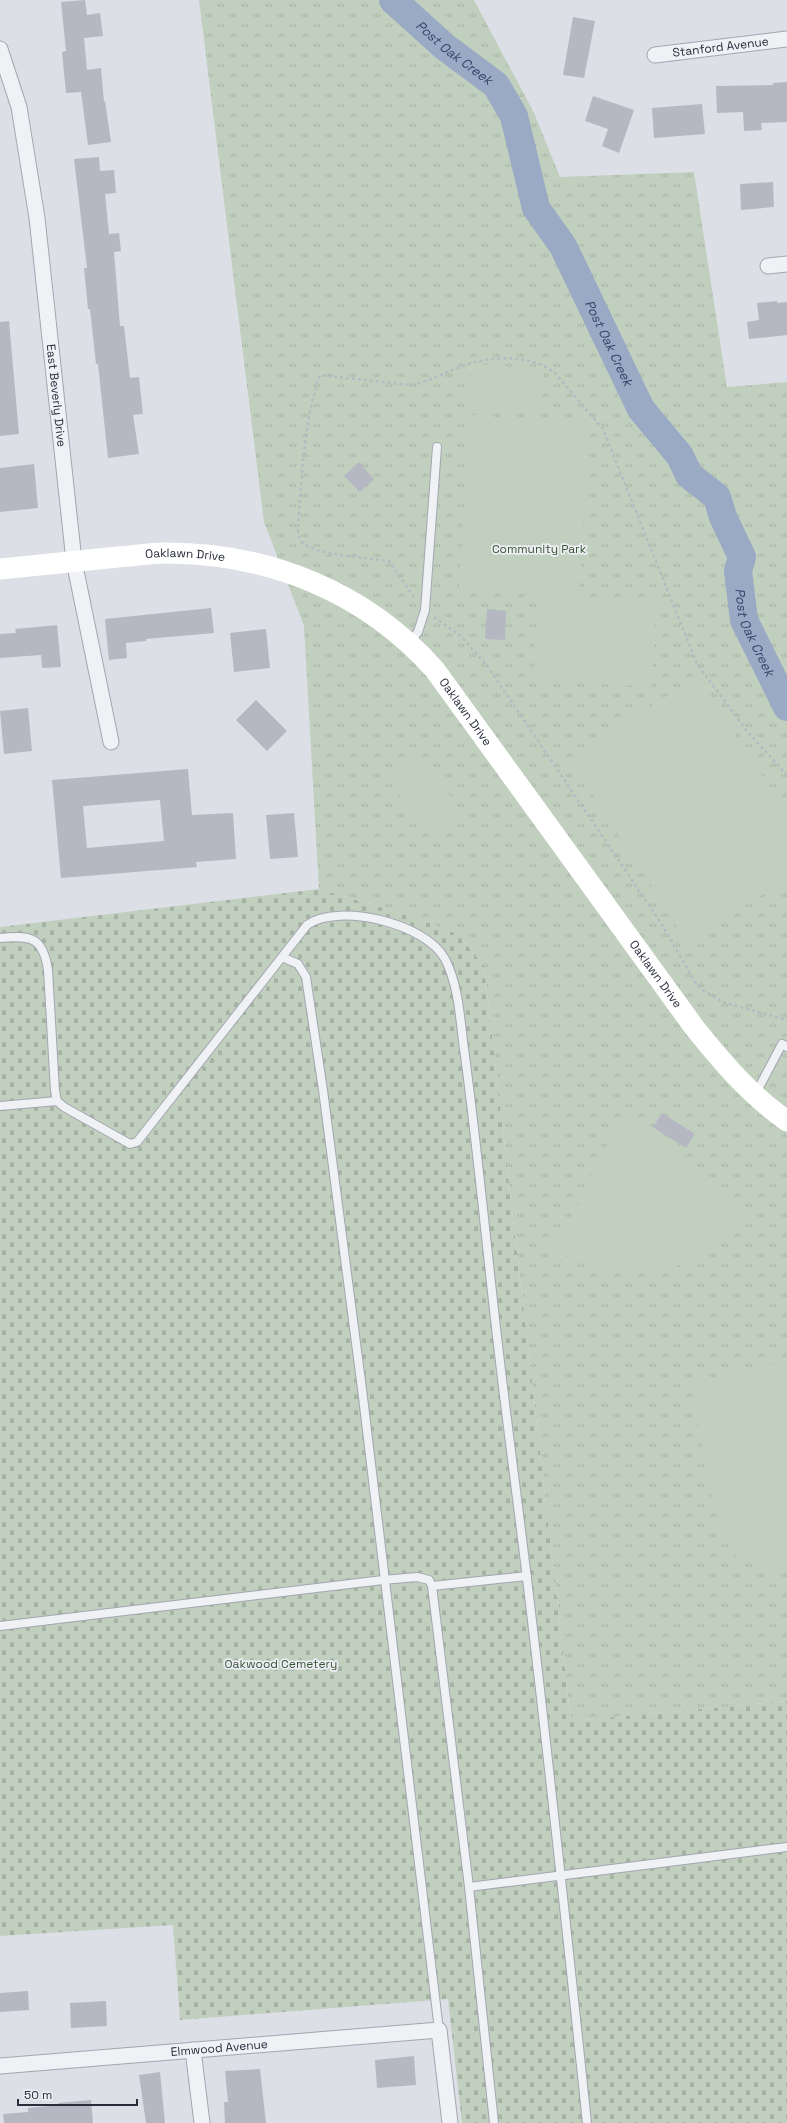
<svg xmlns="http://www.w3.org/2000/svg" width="787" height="2123" font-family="'Space Grotesk',sans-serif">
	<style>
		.grass { fill: url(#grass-tufts) }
		.cemetery { fill: url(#cemetery-stones) }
		.pitch { fill: #c1cfbf }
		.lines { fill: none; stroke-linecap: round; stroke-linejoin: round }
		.river { stroke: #9aa9c4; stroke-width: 28 }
		.building { fill: #b5b8c2; fill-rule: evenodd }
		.lane-casing { stroke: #a3a6af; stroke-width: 10 }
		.street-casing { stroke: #a3a6af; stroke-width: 17 }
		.path { stroke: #b7bac1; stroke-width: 2.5; stroke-dasharray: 3 3; stroke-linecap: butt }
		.lane { stroke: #eff1f5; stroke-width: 8 }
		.street { stroke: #eff1f5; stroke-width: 15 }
		.secondary { stroke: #fff; stroke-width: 21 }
		.labels { text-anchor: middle; stroke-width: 3.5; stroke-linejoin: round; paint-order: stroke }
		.street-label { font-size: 12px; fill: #282c3b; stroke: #eceef4 }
		.park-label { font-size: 12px; fill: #385636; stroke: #eceef4 }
		.water-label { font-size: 13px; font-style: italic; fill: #35466c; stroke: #eceef4 }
	</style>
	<defs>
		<pattern id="grass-tufts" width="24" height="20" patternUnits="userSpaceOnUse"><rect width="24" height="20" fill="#c1cfbf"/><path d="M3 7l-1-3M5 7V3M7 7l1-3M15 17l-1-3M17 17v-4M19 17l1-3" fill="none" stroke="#a6b2a5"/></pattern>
		<pattern id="cemetery-stones" width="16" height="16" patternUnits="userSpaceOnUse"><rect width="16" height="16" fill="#c1cfbf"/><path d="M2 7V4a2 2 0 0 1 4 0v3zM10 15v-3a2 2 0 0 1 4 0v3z" fill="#a6b2a5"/></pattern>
	</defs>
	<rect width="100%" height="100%" fill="#dddfe6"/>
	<!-- grass -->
	<path class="grass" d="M199 0H474L534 113 560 177 694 172 727 387 787 382V1701L571 1721 484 966 459 935 417 918 319 889 304 626 264 522Z"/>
	<!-- cemetery -->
	<path class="cemetery" d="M319 889 417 918 459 935 484 966 571 1721 787 1701V2123H462L448 1999 180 2020 173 1925 0 1936V927Z"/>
	<!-- pitch -->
	<path class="pitch" d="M471 364 543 369 541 411 469 407Z
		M470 415 590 424 579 597 657 603 651 687 533 679 538 595 459 590Z
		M698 676 787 815V879L687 942 569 758Z
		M421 755 462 813 429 836 388 778Z
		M638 1118 684 1149 692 1170 749 1211C698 1279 621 1293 550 1246L590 1189 591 1168 625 1120Z
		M787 1360V1570L738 1560C707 1507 701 1444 693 1385Z"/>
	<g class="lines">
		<!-- river -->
		<path class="river" id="s1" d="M393 0 445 47 496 85 514 116 536 208 563 246 641 409 680 456 689 475 717 497 723 517 742 557 738 571 744 620 787 707"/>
	</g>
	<!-- building -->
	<path class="building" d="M85 0 87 15 100 13 103 36 84 38 87 70 101 68 104 102 105 101 111 142 88 145 81 92 66 93 62 52 66 51 61 2Z
		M573 17 595 21 584 78 563 75Z
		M787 82V122L761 123 762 130 744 131 743 112 717 113 716 86 773 85V83Z
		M593 96 634 110 619 153 602 146 608 129 585 121Z
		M702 104 705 134 654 138 652 108Z
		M99 157 100 171 114 170 116 193 105 194 109 234 119 233 121 251 114 252 120 326H124L130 378 139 377 143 414 133 415 139 454 108 458 98 364H96L90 309H88L84 268H87L74 159Z
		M773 182 774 207 741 210 740 184Z
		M777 301V303L787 302V335L749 339 747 322 759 320 757 303Z
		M9 321 19 434 0 436V322Z
		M359 462 374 479 360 492 344 476Z
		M34 464 38 508 0 512V468Z
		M211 608 214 633 146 639V641L126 643 127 658 109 660 105 619Z
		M487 609 506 611 505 640 485 639Z
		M57 625 61 667 42 668 41 655 0 658V634L16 633 15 629Z
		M266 629 270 668 234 672 230 633Z
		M256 700 287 731 267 751 236 720Z
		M28 708 32 751 4 754 0 711Z
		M188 769 192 815 233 813 236 859 196 862 197 867 61 878 52 780ZM160 800 164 841 87 848 83 806Z
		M294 813 298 857 270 859 266 815Z
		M662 1113 695 1134 686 1148 653 1127Z
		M28 1991 29 2010 0 2012V1993Z
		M106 2001 107 2026 71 2028 70 2003Z
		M414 2056 416 2085 377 2088 375 2060Z
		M260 2069 266 2123H225L224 2102H228L225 2071Z
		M160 2072 165 2123H146L139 2075Z
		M91 2100 93 2123H4L3 2114 28 2112V2108L59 2105 58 2103Z"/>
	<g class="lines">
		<!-- lane casing -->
		<g class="lane-casing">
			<path id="lane" d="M409 643 418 632 425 610 437 447
				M0 938C31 935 43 937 48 970L55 1091 57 1101 64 1107 130 1144 137 1142 307 925C339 902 427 924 445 959 460 988 460 1024 465 1056 476 1138 484 1220 493 1301 503 1394 516 1487 527 1579 549 1760 568 1942 587 2123
				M282 957 298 964 306 977 323 1090 362 1389 439 2030
				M755 1095 782 1044 787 1047
				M0 1106 57 1101
				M432 1586 527 1576
				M0 1626 383 1580 417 1577 429 1580 432 1586 469 1887 494 2123
				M469 1887 787 1847"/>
		</g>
		<!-- street casing -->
		<g class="street-casing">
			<g id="street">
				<path id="s2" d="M0 49 19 107 37 218 74 561 111 742"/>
				<path id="s3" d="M655 55 787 39"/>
				<path d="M768 266 787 264"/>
				<path d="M193 2050 202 2123"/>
				<path id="s4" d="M0 2066 439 2030 450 2123"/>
			</g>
		</g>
		<!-- path -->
		<path class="path" d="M414 597 389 561C371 558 310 555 301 541 299 538 298 532 298 528 302 476 303 424 320 375L410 385C429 382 443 373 460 367 488 356 530 353 555 373L603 429 697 664 746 730 787 775
			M434 617 461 636 488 667 661 923 695 982 704 991 723 1002 787 1020"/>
		<!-- lane -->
		<use href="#lane" class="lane"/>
		<!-- street -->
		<use href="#street" class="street"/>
		<!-- secondary -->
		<path class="secondary" id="s5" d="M0 569C39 565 78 561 118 557 134 556 150 553 166 553 269 553 366 592 435 670L694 1027C722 1062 750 1095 787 1121"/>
	</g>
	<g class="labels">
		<!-- street labels -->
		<g class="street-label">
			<text dy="4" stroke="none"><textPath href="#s3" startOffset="66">Stanford Avenue</textPath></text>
			<text dy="4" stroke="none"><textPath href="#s2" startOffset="352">East Beverly Drive</textPath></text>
			<text dy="4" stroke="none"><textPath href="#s5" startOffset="186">Oaklawn Drive</textPath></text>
			<text dy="4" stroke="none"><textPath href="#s5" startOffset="521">Oaklawn Drive</textPath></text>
			<text dy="4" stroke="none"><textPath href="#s5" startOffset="845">Oaklawn Drive</textPath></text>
			<text dy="4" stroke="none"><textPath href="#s4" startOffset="220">Elmwood Avenue</textPath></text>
		</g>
		<!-- park labels -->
		<g class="park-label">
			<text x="539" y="553">Community Park</text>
			<text x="281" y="1668">Oakwood Cemetery</text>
		</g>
		<!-- water labels -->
		<g class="water-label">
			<text dy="5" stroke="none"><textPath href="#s1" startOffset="81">Post Oak Creek</textPath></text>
			<text dy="5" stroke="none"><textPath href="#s1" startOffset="418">Post Oak Creek</textPath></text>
			<text dy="5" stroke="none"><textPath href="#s1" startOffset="753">Post Oak Creek</textPath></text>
		</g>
	</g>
	<!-- scale -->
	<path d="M18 2099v6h119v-6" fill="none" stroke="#282c3b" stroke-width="2"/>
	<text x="24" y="2099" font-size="12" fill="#282c3b" stroke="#eceef4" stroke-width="3" paint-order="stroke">50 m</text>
</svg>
